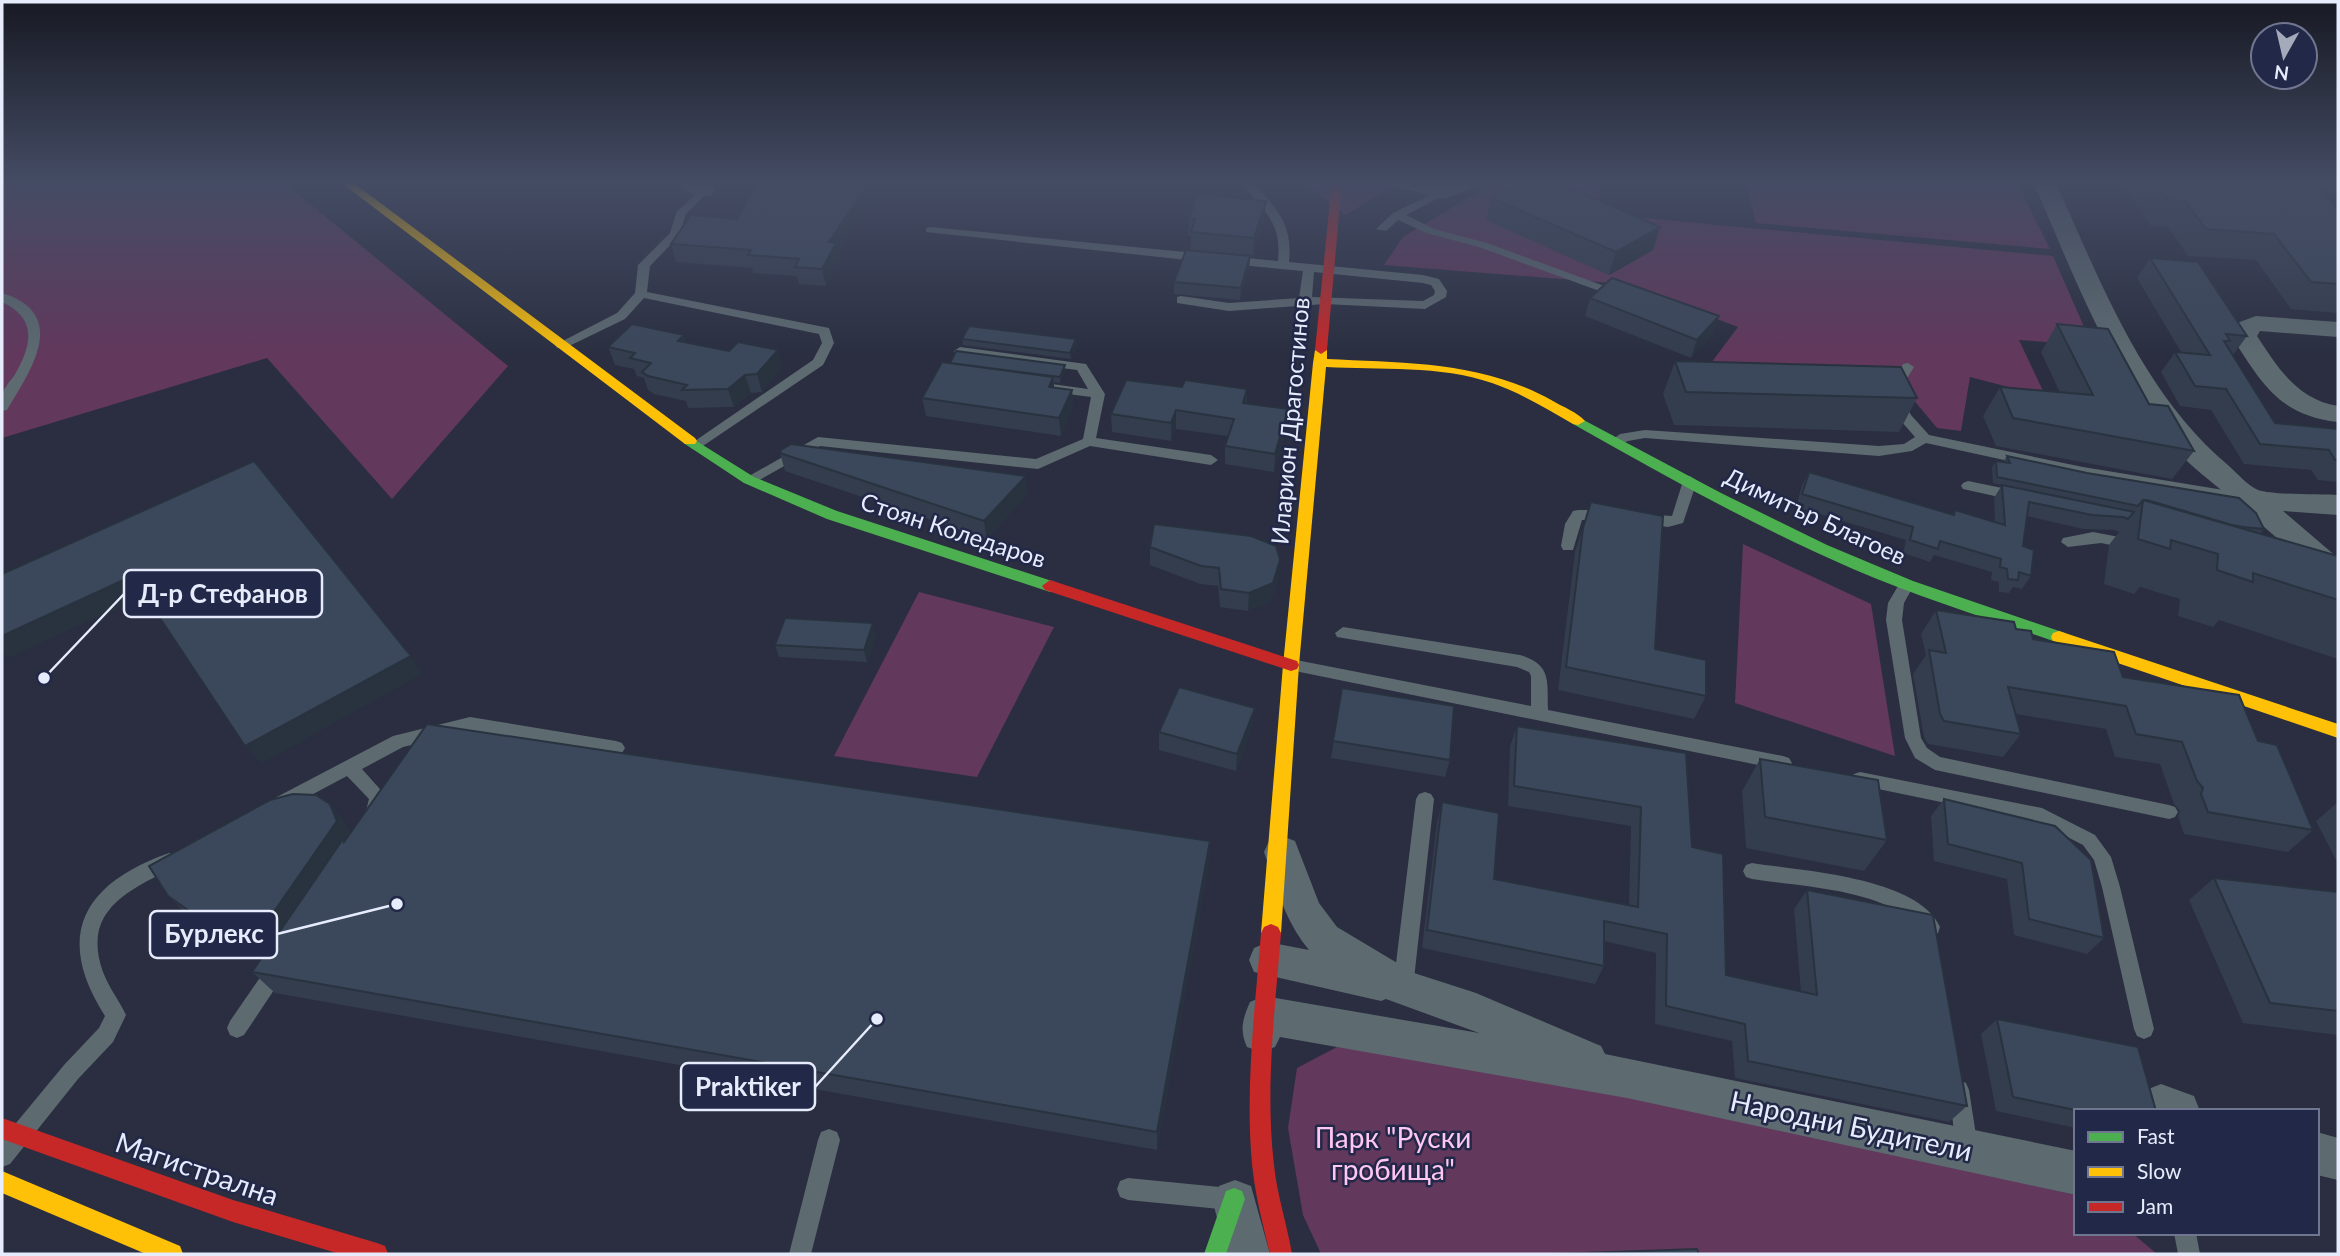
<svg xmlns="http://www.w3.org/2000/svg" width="2340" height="1256" font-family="Lato,sans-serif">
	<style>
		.green { fill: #62385d }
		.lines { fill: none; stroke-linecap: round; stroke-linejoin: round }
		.lane { fill: #5d6a70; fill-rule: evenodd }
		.street { fill: #5d6a70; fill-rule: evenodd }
		.fast { fill: #4caf50; fill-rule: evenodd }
		.slow { fill: #ffc107; fill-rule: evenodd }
		.jam { fill: #c62828; fill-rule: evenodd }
		.wall { fill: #333d4d }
		.shaded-wall { fill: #29323f }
		.building { fill: #3b475a; stroke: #29323f; stroke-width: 2 }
		.labels { text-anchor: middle; stroke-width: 5; stroke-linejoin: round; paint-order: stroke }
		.street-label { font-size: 24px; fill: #e7ecfc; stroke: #222848 }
		.near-street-label { font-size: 28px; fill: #e7ecfc; stroke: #222848 }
		.near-park-label { font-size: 28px; fill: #ffc6f2; stroke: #222848 }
		.leader { fill: none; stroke: #e7ecfc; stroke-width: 2.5 }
		.callout-dot { fill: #e7ecfc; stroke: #222848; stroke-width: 2.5 }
		.callout { fill: #222848; stroke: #e7ecfc; stroke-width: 2.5 }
		.callout-label { font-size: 26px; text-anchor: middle; font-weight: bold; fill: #e7ecfc }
	</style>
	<rect width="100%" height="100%" fill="#2a2e40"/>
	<!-- green -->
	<path class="green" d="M2 181H282L508 366 392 499 267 358 2 438Z
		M1303 181H1402L1345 215Z
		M1512 181H1598L1601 214 2053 256 2092 345 2019 340 2046 397 1970 377 1961 431 1937 428 1897 380 1711 363 1738 327 1625 284 1384 265 1403 237 1468 198Z
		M1746 181H2016L2050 249 1756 223Z
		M1743 544 1871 604 1895 756 1735 703Z
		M919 592 1054 627 977 777 834 756Z
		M1337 1047C1586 1077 1831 1140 2076 1195V1233H2132L2157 1254H1321L1303 1215 1288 1128 1297 1068Z"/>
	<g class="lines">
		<!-- lane -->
		<path class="lane" d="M1240 181H1251C1276 208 1293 222 1289 262L1423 275 1439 279 1447 291 1446 297 1425 309 1325 304 1229 311 1177 303V297L1181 296 1229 303 1299 298 1303 271 1228 264 1222 260 1228 256 1278 261C1282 219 1262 211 1240 181ZM1314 272 1423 283 1431 285 1435 291 1434 295 1423 301 1312 297Z
			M704 187 710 190 686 214 679 236 650 266 647 292 829 328 834 343 823 365 697 450 692 449 690 446 692 443 813 360 822 343 819 334 644 298 625 319 565 348H557L555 345 617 313 635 293 638 265 670 233 677 211Z
			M1440 190 1450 192 1406 215 1434 229 1487 243 1626 294 1624 297H1616L1479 247 1426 233 1398 220 1386 231 1376 229 1393 213Z
			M930 227 1206 254 1212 258 1206 262 926 232V228Z
			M2 293C70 314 31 370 7 410L2 411C2 407 1 399 2 395 4 388 10 381 14 376 32 345 38 319 2 302Z
			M960 347 1086 364 1105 394 1096 438 1211 455 1218 460 1211 465 1090 446 1038 469 820 446 754 483H744L742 480 818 437 1036 459 1083 439 1091 397 1052 392 1045 388 1052 384 1088 389 1077 370 955 354 954 351Z
			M1908 363 1914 367 1898 393 1911 415 1929 435 2083 467 2248 494 2255 499 2248 504 2083 477 1926 443 1912 451 1879 456 1645 438 1628 441 1616 446 1609 442 1620 434 1645 430 1879 446 1904 444 1915 437 1901 421 1884 393 1903 364Z
			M1690 476 1697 481 1683 523 1668 527 1637 523 1635 519 1642 514 1672 516 1683 481Z
			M1968 481 2017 491 2024 496 2017 501 1963 489 1961 486 1963 483Z
			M1578 510H1606L1613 515 1606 520H1582L1573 550H1563L1561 546 1565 524 1573 511Z
			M2093 532 2140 541 2142 545 2135 550 2101 543 2068 547 2061 542 2063 538Z
			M1906 579 1914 585 1904 603 1902 620 1921 738 1927 748 1940 757 2169 805 2175 807 2178 812 2175 817 2169 819 1935 770 1915 758 1905 738 1886 620 1888 603 1901 581Z
			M1343 627 1520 655C1552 665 1547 681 1548 710L1783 756 1789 758 1792 763 1789 768 1783 770 1285 669 1283 665 1285 661 1291 659 1531 706V676L1529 672 1517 667 1337 637 1335 633Z
			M470 717 616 741 622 743 625 748 622 753 616 755 470 731 403 747 362 769 387 797 380 820 374 822 368 820 365 815 369 799 347 776 285 809 279 811 273 809 270 804 273 799 393 736Z
			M1860 772 2042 808 2095 835 2111 857 2120 887 2154 1029 2151 1036 2144 1039 2137 1036 2134 1029 2102 887 2094 860 2083 845 2038 822 1854 784 1851 779 1854 774Z
			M1425 792 1431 794 1434 799 1413 988 1410 994 1403 997 1396 994 1393 988 1416 799 1419 794Z
			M169 853 175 855 178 861 175 867C129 890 81 910 103 972 109 988 119 1000 126 1015L113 1042 78 1079 10 1164 2 1167V1140L64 1065 99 1028 105 1016C53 935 84 883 169 853Z
			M1752 863C1801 871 1918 877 1940 927L1938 933 1931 936C1920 931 1911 916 1897 910 1854 888 1799 886 1752 879L1746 877 1743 871 1746 865Z
			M277 960 284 963 287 969 284 975 244 1035 237 1038 230 1035 227 1028 230 1021 270 963Z
			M1959 1080 1966 1083 1969 1090 1978 1148 1975 1156 1967 1159 1959 1156 1956 1148 1949 1090 1952 1083Z
			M829 1129 837 1132 840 1140 811 1254H789L818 1140 821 1132Z
			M1128 1178 1230 1188 1238 1191 1241 1199 1238 1207 1230 1210 1128 1200 1120 1197 1117 1189 1120 1181Z
			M2174 1233H2196L2200 1254H2178Z"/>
		<!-- street -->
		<path class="street" d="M676 181H703L715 190 712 195C699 198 684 192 676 181Z
			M1390 181H1426L1442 185 1451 181H1480L1477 186 1444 199 1393 186Z
			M2033 181H2055C2101 282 2142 393 2229 466 2237 473 2248 486 2258 490 2272 495 2321 494 2338 495V515L2283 511 2338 558V585L2327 582C2294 553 2260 523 2227 495 2211 481 2193 468 2179 453 2111 376 2073 274 2033 181Z
			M2256 316 2338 322V337L2260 331 2257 336C2278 368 2297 399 2338 406V422C2278 415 2262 383 2231 336L2237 323Z
			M1282 836 1295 841 1319 903 1337 927 1414 973 1476 993 1601 1046 1605 1054 2076 1151V1195L1627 1098 1280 1037 1275 1047 1261 1052 1247 1047C1239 1030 1243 1018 1250 1002L1264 996 1479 1033 1386 999 1381 1001 1254 972 1249 960 1254 948 1268 942 1309 950C1285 922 1276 886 1264 852L1269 841Z
			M2161 1084 2194 1096 2200 1111H2141L2140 1105 2146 1090Z
			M2317 1132 2338 1138V1180L2317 1175Z
			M1235 1180 1251 1186 1270 1254H1226L1213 1202 1219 1186Z"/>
		<!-- fast -->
		<path class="fast" d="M1578 417 1721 493 1827 545 1913 581 2065 633 2067 637 2065 641H2053C1986 618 1918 597 1853 569 1756 527 1665 476 1573 424L1571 421Z
			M690 437 754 477 837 511 1055 582 1058 586 1050 592 827 519 744 483 685 444 683 441 685 438Z
			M1234 1188 1242 1191 1245 1199 1226 1254H1204L1226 1191Z"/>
		<!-- slow -->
		<path class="slow" d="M339 181H351L695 438 697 441 695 444H685Z
			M1321 346 1327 350V359C1406 363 1482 361 1553 401 1563 407 1577 412 1585 421L1578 425 1573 424C1547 409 1521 393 1492 383 1440 365 1380 370 1326 367L1299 665 1281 933 1278 939 1271 942 1264 939 1261 933 1283 665 1313 363 1315 350Z
			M2059 631 2338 724V738L2053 641 2051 637 2053 633Z
			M2 1171 180 1246 183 1254H146L2 1193Z"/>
		<!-- jam -->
		<path class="jam" d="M1332 181H1342L1327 350 1321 354 1315 350Z
			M1050 580 1297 661 1299 665 1297 669 1291 671 1045 590 1042 586Z
			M1271 924 1278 927 1281 933C1275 1009 1265 1088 1274 1165 1277 1195 1287 1224 1292 1254H1270C1263 1225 1255 1195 1252 1164 1245 1088 1255 1009 1261 933L1264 927Z
			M2 1118 233 1200 377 1243 385 1246 388 1254H340L233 1222 2 1139Z"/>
	</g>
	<!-- wall -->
	<path class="wall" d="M758 181H873L876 194 838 251 840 260 826 286 799 284 797 276 753 273 752 268 676 262 671 244 737 219Z
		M2119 181H2330L2337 189 2329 199 2338 210V313L2291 309 2256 260 2188 256 2168 227 2151 226Z
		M1491 198 1660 227 1653 250 1609 275 1486 220Z
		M1264 218 1253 256 1190 250 1191 236H1188L1189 219Z
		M1250 256 1249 268 1240 300 1174 294V282Z
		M2150 258 2247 336 2233 355 2275 423 2338 429V482L2318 480 2311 470 2244 464 2211 410 2180 406 2161 372 2175 352H2181L2137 278Z
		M1590 298 1713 334 1691 358 1585 316Z
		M2057 324 2149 404 2194 451 2172 479 1996 446 1983 416 2000 387 2060 393 2041 352Z
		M962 339H1076L1077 346 1071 359 963 345Z
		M687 342 729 351 778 350 782 368 762 392 751 393 734 407 688 408 686 401 654 394 648 390 644 378 637 376 634 369 615 365 608 347Z
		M1675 361 1917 398 1899 432 1674 425 1663 394Z
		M950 363 1065 371 1060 383 1054 382V388L1072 390 1073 408 1061 436 926 416 922 398Z
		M1182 387 1247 389V403L1288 409 1286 427 1274 472 1225 464V446L1228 436 1176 429 1171 441 1112 432 1111 414Z
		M780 453 1028 494 987 539 785 471Z
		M2007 456 2264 529 2260 533 2338 556V659L2219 620 2213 627 2178 616 2180 599 2140 587 2134 594 2104 584 2109 545 2119 532 2114 530 2083 529 2027 516 2023 546 2031 576 2022 589 2013 587 2009 593 1999 592V582L1991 580 1992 572 1934 555 1930 562 1903 553 1906 540 1796 507 1802 485 1809 472 1952 515 1955 510 1995 522 1994 498 2002 485 1993 483 1992 467 1996 461 2003 462Z
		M1591 502 1655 649 1706 696 1694 719 1558 690 1575 552Z
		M1150 547 1278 578 1271 601 1248 611 1220 607 1218 586 1200 584 1150 565Z
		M1936 610 2016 629 2033 639 2123 677 2258 741 2313 830 2288 852 2184 834 2178 816 2180 811 2174 804 2160 764 2115 757 2106 729 2016 714 2021 734 2003 757 1928 744 1924 737 1913 674 1926 655 1921 634Z
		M876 635 867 662 779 657 775 645Z
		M1342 688 1450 760 1445 777 1331 758Z
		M1253 725 1236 771 1159 750V732Z
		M1517 726 1686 753 1692 847 1726 975 1801 992 1794 909 1807 890 1967 1106 1949 1122 1735 1078 1732 1041 1655 1024 1656 953 1604 941V966L1595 984 1422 948 1437 822 1442 802 1494 879 1629 905 1631 826 1508 806 1510 746Z
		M1760 759 1887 840 1864 871 1746 848 1742 791Z
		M1944 799 2055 826 2104 938 2087 954 2014 935 2007 879 1934 861 1931 816Z
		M2338 802V864L2316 821Z
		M330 804 344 821 350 834 1210 841 1209 863 1157 1150 275 993 252 972 268 950 224 939 186 913 168 896Z
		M2214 878 2338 892V1035L2243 1023 2189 900Z
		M1997 1019 2156 1111H2076V1128L1996 1111 1981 1034Z"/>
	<!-- shaded-wall -->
	<path class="shaded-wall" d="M870 181H873L876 194 838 251 840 260 826 286 822 269 829 242Z
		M1266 201 1264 218 1253 256 1254 238Z
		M1660 227 1653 250 1609 275 1616 252Z
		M1250 256 1249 268 1240 300 1241 288Z
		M1719 316 1713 334 1691 358 1697 340Z
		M684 335 690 352 678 341Z
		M1076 339 1077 346 1071 359 1070 353Z
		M778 350 782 368 762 392 757 374Z
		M1065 365V371L1060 383V377Z
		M745 375 751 393 734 407 728 389Z
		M1053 377 1055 395 1049 387Z
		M1247 389 1246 407 1243 403Z
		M1072 390 1073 408 1061 436 1059 418Z
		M1288 409 1286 427 1274 472 1275 454Z
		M1176 410V429L1171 441V423Z
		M1026 476 1028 494 987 539 984 521Z
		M1280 560 1278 578 1271 601 1248 611 1249 593Z
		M132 576 148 594 9 658 2 652V636Z
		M873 623 876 635 867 662 864 650Z
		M411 656 423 674 261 764 245 746Z
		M1255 708 1253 725 1236 771 1237 754Z
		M330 804 344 821 351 838 274 952 257 936Z
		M1210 841 1209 863 1157 1150V1132Z"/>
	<!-- building -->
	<path class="building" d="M758 181H870L829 242 836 243 822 269 795 267 799 259 748 255 751 250 671 244 691 215 737 219Z
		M1523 181H1555L1660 227 1616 252 1491 198Z
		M2153 181H2330L2337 189 2319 188 2338 210V284L2311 282 2274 234 2206 229 2185 201 2167 200Z
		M1197 194 1266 201 1254 238 1191 232 1195 219H1189Z
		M1186 250 1250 256 1241 288 1174 282Z
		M2150 258 2198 262 2247 336 2226 334 2230 341H2224L2275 423 2338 429V460H2335L2329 450 2260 444 2226 389 2195 386 2175 352 2210 355Z
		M1612 278 1719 316 1697 340 1590 298Z
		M632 324 684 335 678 341 729 351 738 342 778 350 757 374 745 375 728 389 682 390 687 385 648 376 642 372 651 363 630 358 635 353 608 347Z
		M2057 324 2108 329 2149 404 2168 406 2194 451 2013 418 2000 387 2093 395Z
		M969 326 1076 339 1070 353 962 339Z
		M956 351 1065 365 1060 377 950 363Z
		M1675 361 1901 367 1917 398 1686 392Z
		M942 362 1053 377 1049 387 1072 390 1059 418 922 398Z
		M1126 380 1182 387 1185 380 1247 389 1243 403 1288 409 1275 454 1225 446 1234 419 1176 410 1171 423 1111 414Z
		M791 444 1026 476 984 521 780 453 781 450Z
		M2007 456 2087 473 2239 498 2256 513 2264 529 2243 527 2232 525 2147 500H2143L2138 506 1997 477 1996 461 2010 463Z
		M254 461 411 656 245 746 132 576 2 636V574Z
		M1809 472 1954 515 1955 510 2005 525 2002 485 2134 512 2128 519 2123 517 2092 515 2029 502 2023 546 2034 550 2031 576 2019 572 2018 580 2008 579 2007 569 2000 567 2001 559 1940 541 1938 549 1910 540 1913 527 1802 494Z
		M2143 500 2338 556V600L2253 573V582L2217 570 2218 554 2171 540 2170 549 2138 539Z
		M1591 502 1663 516 1655 649 1706 660V696L1566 667 1583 528Z
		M1154 524 1251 536 1276 546 1280 560 1273 583 1249 593 1221 589 1219 568 1201 566 1150 547Z
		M1936 610 2014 622 2016 629 2031 631 2033 639 2114 652 2123 677 2239 695 2258 741 2277 745 2313 830 2208 812 2201 794 2203 788 2197 781 2182 742 2136 734 2126 706 2008 687 2021 734 1944 721 1940 714 1929 650 1946 653Z
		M785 618 873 623 864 650 775 645Z
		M1179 687 1255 708 1237 754 1159 732Z
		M1342 688 1454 706 1450 760 1333 741Z
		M427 724 1210 841 1157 1132 252 972 343 839 344 842Z
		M1517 726 1686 753 1692 847 1723 854 1726 975 1817 995 1807 890 1933 915 1967 1106 1748 1061 1745 1024 1666 1006 1667 934 1604 921V966L1427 930 1442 802 1499 813 1494 879 1638 907 1641 807 1514 786Z
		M1760 759 1878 780 1887 840 1765 817Z
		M293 794 316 795 330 804 337 821 257 936 206 923 168 896 149 866 270 800Z
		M1944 799 2055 826 2091 860 2104 938 2029 919 2022 863 1948 844Z
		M2214 878 2338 892V1011L2270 1003Z
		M1997 1019 2138 1047 2156 1111H2080L2013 1097Z
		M1697 1249 1699 1254H1553Z"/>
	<!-- sky -->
	<linearGradient id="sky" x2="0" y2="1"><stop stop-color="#171923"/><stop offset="0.51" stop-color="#444c64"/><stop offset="1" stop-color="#444c64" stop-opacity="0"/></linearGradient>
	<rect width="2340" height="357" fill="url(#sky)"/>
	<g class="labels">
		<!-- street labels -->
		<g class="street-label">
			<text transform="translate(1291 421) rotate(-85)" y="8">Иларион Драгостинов</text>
			<text transform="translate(1815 517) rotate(25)" y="8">Димитър Благоев</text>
			<text transform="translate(953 531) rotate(18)" y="8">Стоян Коледаров</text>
		</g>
		<!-- near-street labels -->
		<g class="near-street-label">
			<text transform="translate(1851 1126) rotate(12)" y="10">Народни Будители</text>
			<text transform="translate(197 1169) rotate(19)" y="10">Магистрална</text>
		</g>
		<!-- near-park labels -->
		<g class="near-park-label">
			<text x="1393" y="1148">Парк "Руски<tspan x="1393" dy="32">гробища"</tspan></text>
		</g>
	</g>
	<!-- callouts -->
	<path class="leader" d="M44 678L124 594M397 904L277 934M877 1019L815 1087"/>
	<g class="callout-dot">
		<circle cx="44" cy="678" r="7"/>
		<circle cx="397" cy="904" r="7"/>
		<circle cx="877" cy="1019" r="7"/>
	</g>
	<g class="callout">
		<rect x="124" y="570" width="198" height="47" rx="7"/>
		<rect x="150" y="911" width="127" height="47" rx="7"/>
		<rect x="681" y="1063" width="134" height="47" rx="7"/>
	</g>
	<g class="callout-label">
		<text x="223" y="603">Д-р Стефанов</text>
		<text x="214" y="943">Бурлекс</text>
		<text x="748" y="1096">Praktiker</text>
	</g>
	<!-- border -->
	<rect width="2340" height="1256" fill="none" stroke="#e7ecfc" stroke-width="7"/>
	<!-- legend -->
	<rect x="2074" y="1109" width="245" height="126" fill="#222848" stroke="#717690" stroke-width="2"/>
	<rect x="2088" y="1132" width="35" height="10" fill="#4caf50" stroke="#717690" stroke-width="2"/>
	<text x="2137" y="1144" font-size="21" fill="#e7ecfc">Fast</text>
	<rect x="2088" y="1167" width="35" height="10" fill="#ffc107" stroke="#717690" stroke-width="2"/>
	<text x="2137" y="1179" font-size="21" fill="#e7ecfc">Slow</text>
	<rect x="2088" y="1202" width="35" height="10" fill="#c62828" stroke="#717690" stroke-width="2"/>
	<text x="2137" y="1214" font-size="21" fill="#e7ecfc">Jam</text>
	<!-- north arrow -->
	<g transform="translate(2284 56) rotate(188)"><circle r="33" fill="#222848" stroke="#717690" stroke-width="2"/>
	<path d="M0-5L12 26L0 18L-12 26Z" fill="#a5aaba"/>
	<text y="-10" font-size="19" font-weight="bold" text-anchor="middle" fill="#e7ecfc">N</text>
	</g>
</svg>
